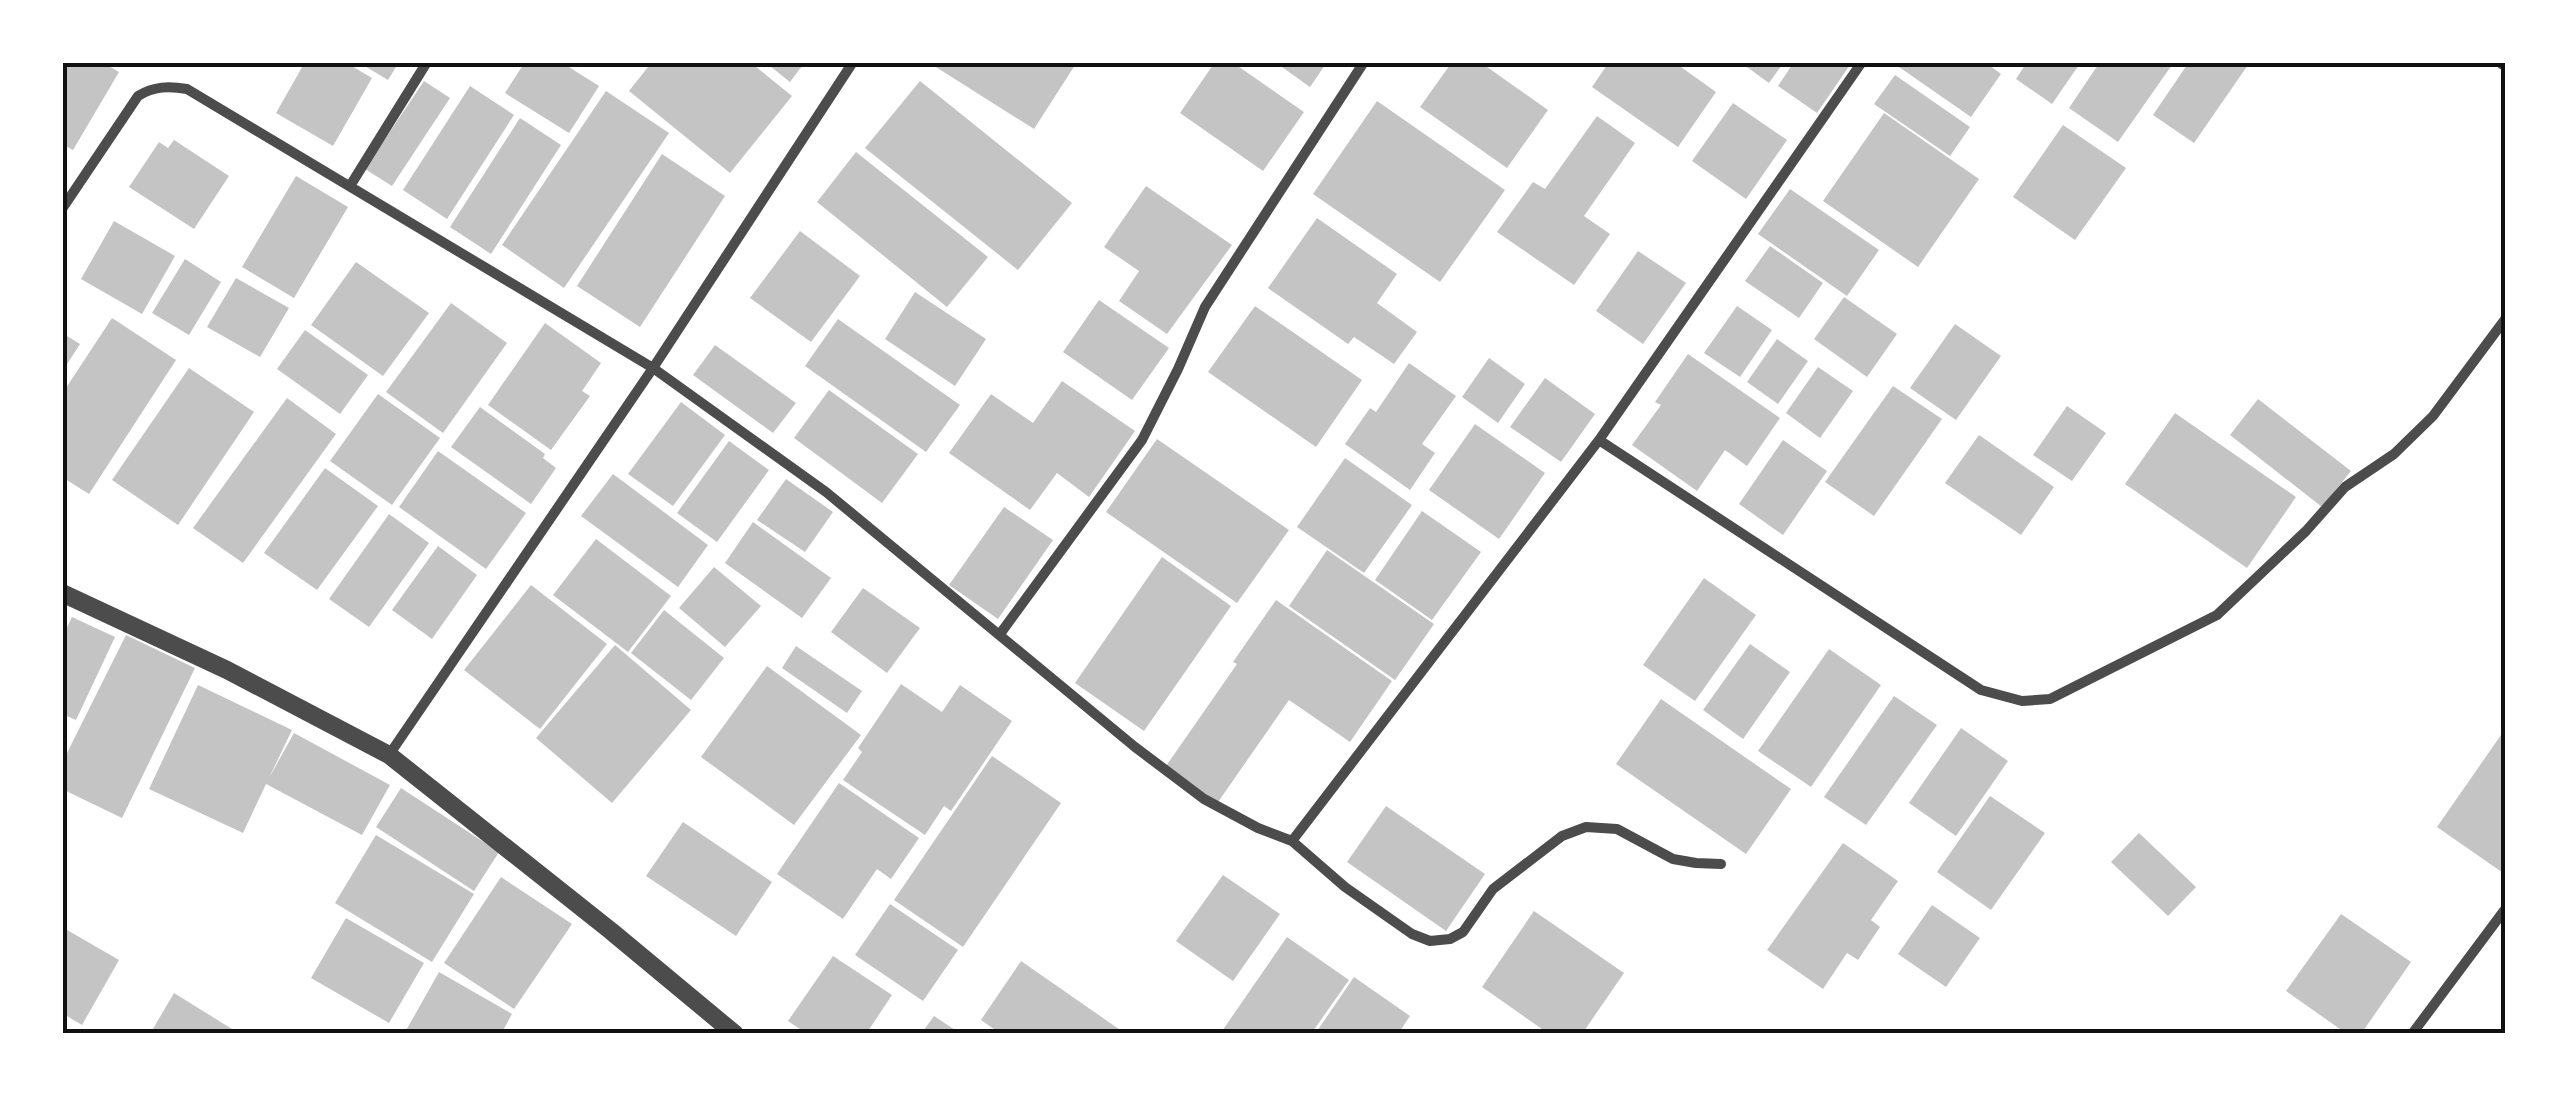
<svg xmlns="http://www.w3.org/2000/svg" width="2568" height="1096" font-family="'Space Grotesk',sans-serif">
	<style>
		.building { fill: #c4c4c4 }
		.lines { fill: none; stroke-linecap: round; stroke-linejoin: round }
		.minor { stroke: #4c4c4c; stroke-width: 10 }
		.tertiary { stroke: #4c4c4c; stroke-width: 18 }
		.neatline { fill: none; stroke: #111; stroke-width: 4 }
	</style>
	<rect width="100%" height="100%" fill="#fff"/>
	<!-- building -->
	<path class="building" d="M62 62H102L119 72 73 150 62 144Z
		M305 62H345L372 78 333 146 276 113Z
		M358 62H399L388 80Z
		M525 62H561L599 86 569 133 505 93Z
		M652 62H750L792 96 730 173 629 91Z
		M765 62H805L790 82Z
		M928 62H1077L1034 129Z
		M1215 62H1232L1304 112 1263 171 1180 113Z
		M1275 62H1327L1310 87Z
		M1452 62H1480L1548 110 1507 168 1420 107Z
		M1609 62H1674L1716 92 1678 147 1592 87Z
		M1740 62H1784L1769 83Z
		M1794 62H1852L1817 113 1778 86Z
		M1903 62H1985L2001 74 1971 117 1899 67Z
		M2027 62H2081L2052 104 2016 79Z
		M2100 62H2174L2118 142 2069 108Z
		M2189 62H2250L2194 143 2153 115Z
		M1895 75 1970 127 1950 156 1874 104Z
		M424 81 450 98 392 186 365 169Z
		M920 81 1072 203 1018 270 865 148Z
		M470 86 514 115 447 219 403 190Z
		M606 91 669 133 564 288 502 245Z
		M1377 101 1505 190 1440 282 1313 194Z
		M1733 103 1787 140 1746 199 1692 161Z
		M1884 113 1979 179 1918 267 1823 201Z
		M1597 116 1635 143 1584 216 1610 234 1574 285 1497 232 1533 182 1545 189Z
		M520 118 561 145 491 254 450 227Z
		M2063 125 2126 168 2075 240 2013 197Z
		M174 140 229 176 194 229 129 187 159 142 168 148Z
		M856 152 988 257 947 307 817 202Z
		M662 154 725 196 640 327 577 286Z
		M296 176 348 207 294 298 242 267Z
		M1146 186 1232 245 1167 334 1119 301 1139 271 1104 247Z
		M1790 189 1879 250 1847 296 1758 234Z
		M1317 218 1397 274 1377 303 1417 332 1394 364 1354 337 1348 344 1268 288Z
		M114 221 175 256 142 314 81 279Z
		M800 231 860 276 811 342 750 298Z
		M1770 246 1823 283 1799 318 1745 281Z
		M1638 251 1686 283 1643 344 1596 311Z
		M185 259 221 282 189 335 152 313Z
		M356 262 429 313 383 376 311 325Z
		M236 278 289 308 260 357 207 327Z
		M915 292 986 339 955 386 885 339Z
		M1844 297 1897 334 1867 377 1814 339Z
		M1099 300 1169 348 1132 400 1063 352Z
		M451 303 507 343 443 433 386 392Z
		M1255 306 1362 380 1316 447 1208 372Z
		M1737 306 1772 330 1740 377 1704 353Z
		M112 318 176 360 89 494 62 477V394Z
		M838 319 960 405 926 452 805 366Z
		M545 323 601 363 582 391 590 396 551 450 488 405Z
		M1955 324 2001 356 1956 420 1910 388Z
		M305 330 368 375 340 414 277 369Z
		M62 333 80 344 62 372Z
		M1777 339 1808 361 1778 404 1747 382Z
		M715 345 796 403 773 433 693 375Z
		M1688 354 1780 418 1747 466 1725 450 1697 491 1632 445 1661 405 1655 402Z
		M1489 358 1525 384 1498 423 1462 397Z
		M1409 363 1456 396 1422 444 1435 453 1410 490 1345 444 1370 408 1376 412Z
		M1818 367 1853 391 1820 438 1786 413Z
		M189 368 254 412 178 525 112 480Z
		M1545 378 1595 414 1561 462 1510 427Z
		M1062 381 1135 431 1089 497 1057 473 1030 510 949 453 991 394 1033 423Z
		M1893 386 1942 419 1874 516 1825 482Z
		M829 390 918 454 882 503 794 438Z
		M378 394 440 438 392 505 330 461Z
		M287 398 336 434 243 563 193 528Z
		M2258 399 2351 471 2322 507 2230 435Z
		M681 402 725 435 673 506 628 474Z
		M2067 406 2106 433 2072 481 2033 455Z
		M480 407 545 454 543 458 556 468 531 504 451 447Z
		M2175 413 2296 497 2247 568 2125 484Z
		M1475 424 1545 473 1499 539 1429 490Z
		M1979 435 2054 487 2021 535 1945 483Z
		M1157 439 1289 530 1237 603 1106 512Z
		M1783 440 1827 471 1783 535 1739 504Z
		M729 441 769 470 717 542 677 513Z
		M438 451 526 513 486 569 399 507Z
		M1345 458 1412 505 1364 573 1297 527Z
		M325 468 378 506 317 590 264 553Z
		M613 474 708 545 678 587 581 516Z
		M786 479 833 512 805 552 757 520Z
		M1004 507 1053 540 998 619 949 585Z
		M1422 511 1481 552 1432 620 1375 580Z
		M389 514 429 543 369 627 329 599Z
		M753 522 831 578 802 618 725 563Z
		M596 539 671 596 628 652 553 595Z
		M438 546 477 575 432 639 392 610Z
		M1327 550 1434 624 1395 680 1289 606Z
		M1162 557 1231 606 1144 731 1075 683Z
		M714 567 761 606 725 647 679 608Z
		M1704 578 1756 615 1695 701 1643 665Z
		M531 585 607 644 540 729 464 670Z
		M863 588 920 628 887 673 831 632Z
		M1276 600 1392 681 1350 742 1289 700 1216 805 1164 769 1237 664 1233 662Z
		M664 610 724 658 691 700 631 653Z
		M72 617 115 637 76 720 62 714V638Z
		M126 635 195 668 122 818 62 789V763Z
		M1750 644 1790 672 1743 739 1703 710Z
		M615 645 691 710 612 803 536 738Z
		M796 646 862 691 847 713 782 668Z
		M1829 649 1881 685 1811 787 1758 751Z
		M767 666 861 735 794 825 701 757Z
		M901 684 942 712 960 685 1012 721 951 811 944 806 925 835 843 780 862 752 858 748Z
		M198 685 292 730 269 778 294 733 390 785 362 835 266 784 243 833 149 789Z
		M1894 696 1937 725 1866 825 1824 797Z
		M1661 699 1791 789 1746 854 1616 764Z
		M1961 728 2008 761 1956 836 1909 803Z
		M2501 735 2506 738V875L2437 827Z
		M992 756 1061 803 963 947 894 900Z
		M839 783 919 838 891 879 877 869 843 919 777 874Z
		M401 788 499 852 474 891 376 827Z
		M1990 796 2045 833 1991 910 1937 872Z
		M1386 806 1485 874 1446 931 1347 862Z
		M683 822 772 882 736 936 646 876Z
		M2139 833 2196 887 2168 916 2111 862Z
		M376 835 474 894 432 962 335 903Z
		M1843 843 1898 881 1871 920 1880 927 1858 960 1847 953 1823 989 1767 950Z
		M1223 875 1280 914 1233 981 1176 941Z
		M501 877 572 924 514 1009 444 963Z
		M890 904 958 950 923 1001 855 955Z
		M1932 905 1980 938 1946 987 1898 954Z
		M1534 911 1624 973 1582 1034H1549L1482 987Z
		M2341 914 2411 962 2361 1034H2347L2286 991Z
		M346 918 424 963 389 1023 311 978Z
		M62 927 119 960 82 1025 62 1013Z
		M1287 937 1349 980 1311 1034H1220Z
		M833 956 892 995 866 1034H807L788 1021Z
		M1021 961 1126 1034H1001L981 1020Z
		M439 972 512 1014 501 1034H404Z
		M1354 977 1410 1016 1398 1034H1315Z
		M174 993 240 1034H150Z
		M934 1016 961 1034H921Z"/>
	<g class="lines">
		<!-- minor -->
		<path class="minor" d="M2499 62 2506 67
			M350 186 427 62
			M62 209 138 96C154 86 169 86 187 89L653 368 826 492 1135 747 1204 799 1258 828 1292 841 1599 440 1862 62
			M1599 440 1981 690 2022 701 2050 699 2217 615 2306 531 2345 487 2394 454 2433 416 2506 318
			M1000 634 1142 440 1178 369 1205 307 1364 62
			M389 755 653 368 853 62
			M1292 841 1345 887 1412 934 1430 941 1450 939 1463 932 1493 889 1562 836 1586 827 1617 829 1673 859 1696 863 1721 864
			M2412 1034 2506 908"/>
		<!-- tertiary -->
		<path class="tertiary" d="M62 593 227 670 389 755 611 931 735 1034"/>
	</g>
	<!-- border -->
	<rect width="2568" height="1096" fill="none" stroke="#ffffff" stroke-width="130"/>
	<rect x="65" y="65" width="2438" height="966" class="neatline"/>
</svg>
